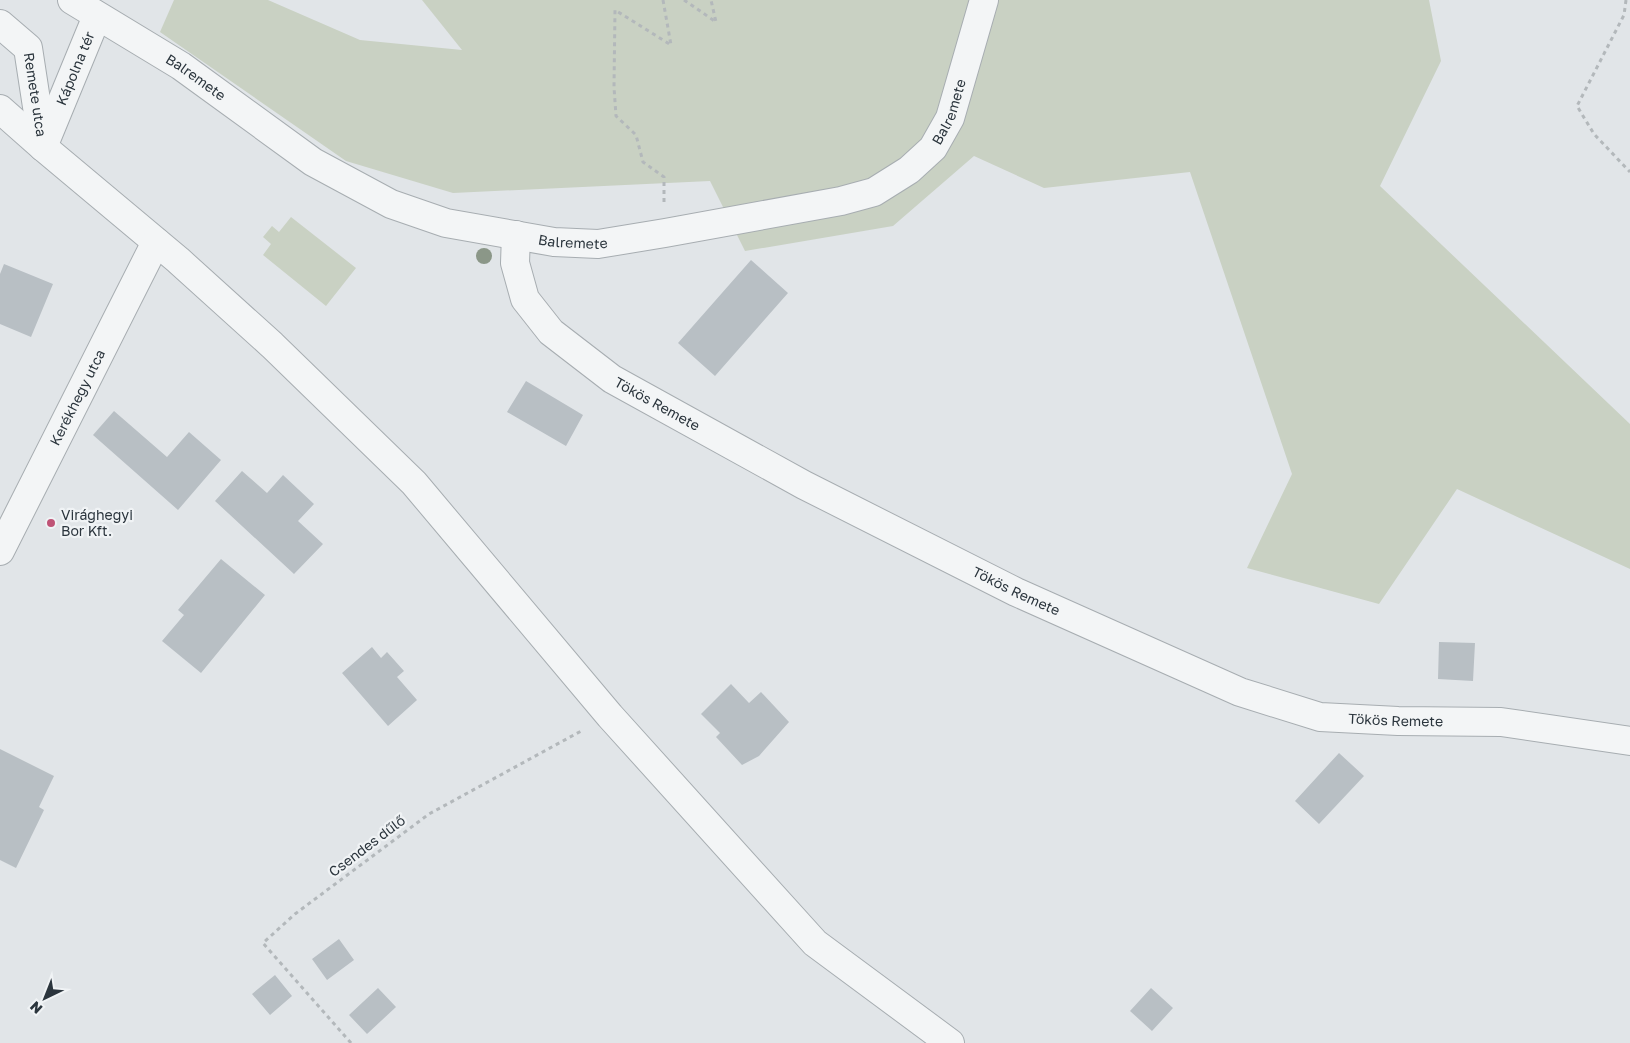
<svg xmlns="http://www.w3.org/2000/svg" width="1630" height="1043" font-family="'Golos Text',sans-serif">
	<style>
		.green { fill: #c9d1c3 }
		.building { fill: #b8bfc4 }
		.lines { fill: none; stroke-linecap: round; stroke-linejoin: round }
		.minor-casing { stroke: #a7adb1; stroke-width: 30 }
		.path { stroke: #b3b8bb; stroke-width: 3; stroke-dasharray: 4 4; stroke-linecap: butt }
		.minor { stroke: #f3f5f6; stroke-width: 28 }
		.tree { fill: #8b9788 }
		.poi-dot { fill: #bf5376; stroke: #f0f3f5; stroke-width: 2 }
		.labels { text-anchor: middle; stroke-width: 4.5; stroke-linejoin: round; paint-order: stroke }
		.street-label { font-size: 14px; fill: #2b353d; stroke: #f0f3f5 }
		.poi-label { font-size: 14px; fill: #2b353d; stroke: #f0f3f5; text-anchor: start }
	</style>
	<rect width="100%" height="100%" fill="#e1e5e8"/>
	<!-- green -->
	<path class="green" d="M174 0H268L360 40 462 50 422 0H1429L1441 61 1380 186 1630 424V569L1457 489 1379 604 1247 568 1292 474 1190 172 1044 188 974 156 893 226 745 251 710 181 453 193 346 161 160 32Z
		M291 217 356 268 326 306 263 255 271 244 263 237 272 226 279 232Z"/>
	<!-- building -->
	<path class="building" d="M751 260 788 293 715 376 678 343Z
		M4 264 53 284 31 337 0 324V274Z
		M526 381 583 415 566 446 507 412Z
		M114 411 167 457 189 432 221 460 178 510 93 435Z
		M242 471 267 493 283 475 314 504 298 521 323 544 294 574 215 501Z
		M221 559 265 595 201 673 162 641 184 615 178 610Z
		M1439 642 1475 643 1473 681 1438 679Z
		M372 647 381 658 387 652 404 671 397 677 417 700 388 726 342 673Z
		M731 684 749 703 761 692 789 722 759 756 742 765 716 737 720 733 701 714Z
		M0 749 54 776 39 807 44 810 16 868 0 860Z
		M1339 753 1364 776 1319 824 1295 801Z
		M339 939 354 960 327 980 312 959Z
		M275 975 292 996 270 1015 252 994Z
		M378 988 396 1007 367 1034 349 1015Z
		M1151 988 1173 1008 1152 1031 1130 1011Z"/>
	<g class="lines">
		<!-- minor casing -->
		<g class="minor-casing">
			<g id="minor">
				<path id="s1" d="M72 0 181 66 313 162 391 204 446 223 554 242 598 244 665 233 841 201 874 192 909 170 933 148 950 118 984 0"/>
				<path id="s2" d="M0 24 28 48 43 146"/>
				<path d="M0 109 43 147 178 260 272 345 414 483 610 716 815 943 950 1043"/>
				<path id="s3" d="M43 147 97 16"/>
				<path id="s4" d="M516 235 515 263 525 299 551 332 612 379 804 485 1016 592 1240 692 1320 717 1398 721 1501 722 1630 741"/>
				<path id="s5" d="M0 551 156 242"/>
			</g>
		</g>
		<!-- path -->
		<path class="path" d="M663 0 671 45 615 10 614 87 616 116 636 135 643 162 664 177V205
			M684 0 716 22 711 0
			M1626 0 1624 15 1577 106 1594 134 1630 172
			M351 1043 263 943 295 914 429 814 583 730"/>
		<!-- minor -->
		<use href="#minor" class="minor"/>
	</g>
	<!-- trees -->
	<circle class="tree" cx="484" cy="256" r="8"/>
	<!-- markers -->
	<circle class="poi-dot" cx="51" cy="523" r="5"/>
	<g class="labels">
		<!-- street labels -->
		<g class="street-label">
			<text dy="5" stroke="none"><textPath href="#s3" startOffset="85">Kápolna tér</textPath></text>
			<text dy="5" stroke="none"><textPath href="#s1" startOffset="146">Balremete</textPath></text>
			<text dy="5" stroke="none"><textPath href="#s2" startOffset="84">Remete utca</textPath></text>
			<text dy="5" stroke="none"><textPath href="#s1" startOffset="986">Balremete</textPath></text>
			<text dy="5" stroke="none"><textPath href="#s1" startOffset="566">Balremete</textPath></text>
			<text dy="5" stroke="none"><textPath href="#s5" startOffset="172">Kerékhegy utca</textPath></text>
			<text dy="5" stroke="none"><textPath href="#s4" startOffset="236">Tökös Remete</textPath></text>
			<text dy="5" stroke="none"><textPath href="#s4" startOffset="641">Tökös Remete</textPath></text>
			<text dy="5" stroke="none"><textPath href="#s4" startOffset="1046">Tökös Remete</textPath></text>
			<text transform="translate(367 846) rotate(-37)" y="5">Csendes dűlő</text>
		</g>
		<!-- poi labels -->
		<g class="poi-label">
			<text x="61" y="520">Virághegyi<tspan x="61" dy="16">Bor Kft.</tspan></text>
		</g>
	</g>
	<!-- north arrow -->
	<g transform="translate(45 998) rotate(223)" stroke="#f0f3f5" stroke-width="4" paint-order="stroke">
	<path d="M0-4L9 19L0 12L-9 19Z" fill="#2b353d"/>
	<text y="-8" font-size="14" font-weight="bold" text-anchor="middle" fill="#2b353d">N</text>
	</g>
</svg>
